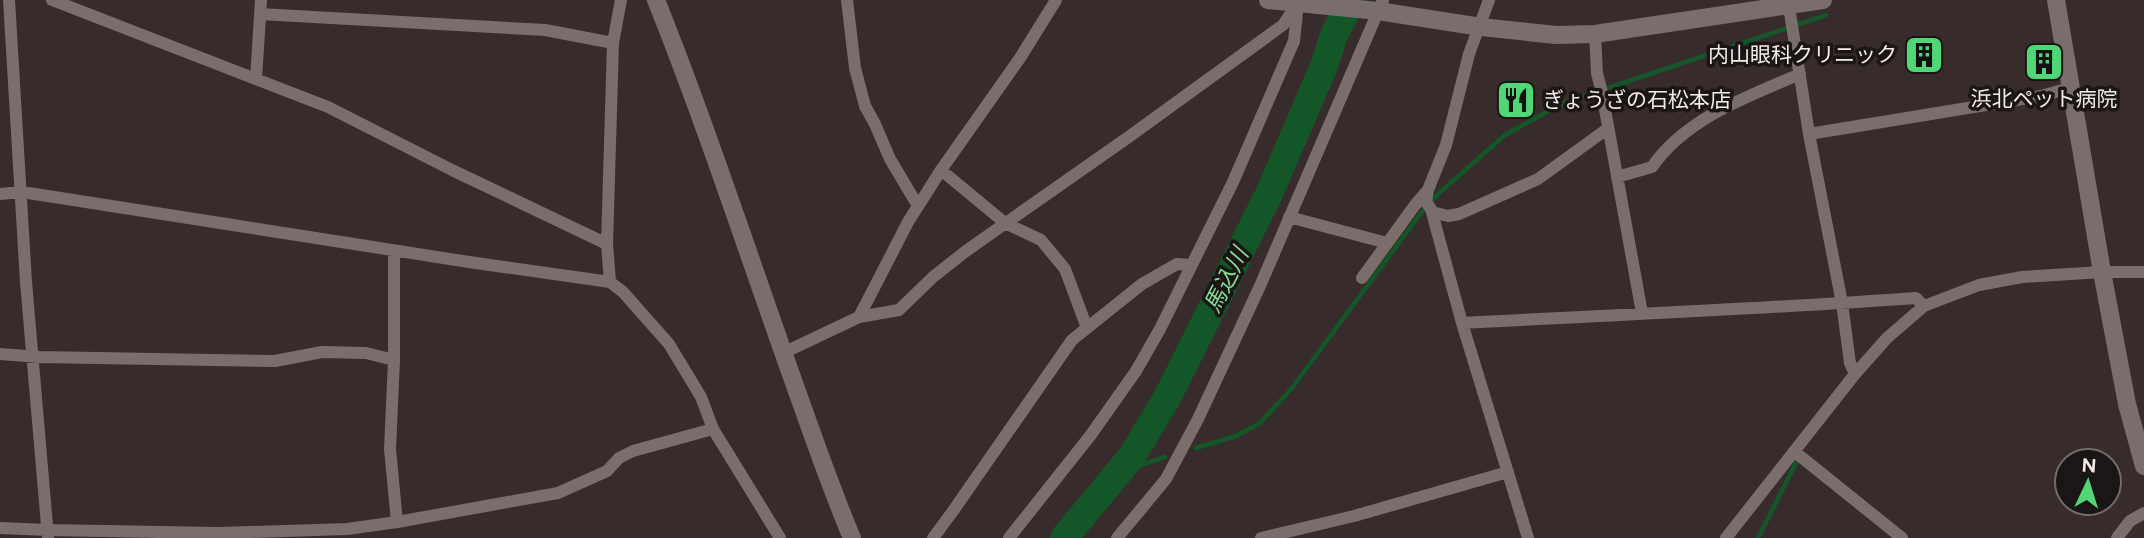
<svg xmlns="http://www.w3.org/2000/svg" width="2144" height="538" font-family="Figtree,'Noto Sans JP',sans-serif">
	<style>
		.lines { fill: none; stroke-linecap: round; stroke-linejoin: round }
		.stream { stroke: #135627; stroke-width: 4.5 }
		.river { stroke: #135627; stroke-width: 28 }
		.street { stroke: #7a6e6c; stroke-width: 12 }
		.secondary { stroke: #7a6e6c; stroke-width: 18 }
		.labels { text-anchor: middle; stroke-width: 7; stroke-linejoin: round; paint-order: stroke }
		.poi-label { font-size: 21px; fill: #f2ebea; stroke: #1b1615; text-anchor: end }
		.water-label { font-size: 23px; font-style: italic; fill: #85dc96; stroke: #1b1615 }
	</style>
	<rect width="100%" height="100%" fill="#372c2b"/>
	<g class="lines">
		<!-- stream -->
		<path class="stream" d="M1196 448 1236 436 1260 423 1292 388 1421 213 1438 194 1505 135 1563 103 1826 15
			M1117 473 1165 457
			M1758 538 1796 463"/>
		<!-- river -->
		<path class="river" d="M1064 538 1132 456 1168 396 1268 196 1324 66 1334 35 1352 0"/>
		<!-- street -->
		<path class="street" d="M9 0 26 282 48 537
			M52 0 328 107 454 171 607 244
			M847 0 855 68 865 106 875 124 890 159 918 206
			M1489 0 1469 54 1446 145 1428 190 1426 202 1431 209 1462 323 1528 538
			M1788 0 1809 134 1842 303 1850 363 1855 374
			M260 14 545 30 613 43
			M1595 34 1597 73 1602 93 1642 313
			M256 79 261 0
			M1809 134 2041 96 2070 88
			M941 170 1005 223 1041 240 1065 269 1087 328
			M1617 177 1652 167C1686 118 1747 97 1800 74
			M0 194 22 192 469 262 610 282 623 292 669 344 701 397 713 429 780 538
			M1432 212 1448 216 1459 214 1538 179 1607 129
			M1289 217 1387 243
			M394 251V360L390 449 397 522
			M1362 278 1415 205 1428 190
			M610 282 607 244 613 43 621 0
			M859 317 899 310 933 277 966 251 1130 136 1283 25 1296 6
			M1462 323C1614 315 1765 309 1916 298L1924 306
			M783 353 859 317 908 222 941 170 1020 58 1056 0
			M0 354 39 357 275 361 322 352 366 353 394 360
			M1795 452 1902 538
			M0 528 47 530 219 533 347 529 397 522 558 493 607 471 619 458 633 451 713 429
			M933 538 953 511 1072 340 1142 284 1177 264 1191 265
			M1009 538 1090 436 1136 371 1160 329 1233 182 1294 41 1298 3
			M1117 538 1166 479 1198 419 1260 286 1383 0
			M1261 538 1354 516 1508 472
			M1726 538 1855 374 1887 338 1924 306 1979 285 2022 277 2102 272H2144
			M2117 538 2130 521 2144 513"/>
		<!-- secondary -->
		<path class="secondary" d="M656 0C708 130 751 263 798 394 815 442 832 491 852 538
			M1268 0 1378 11 1481 27 1556 35 1595 34 1823 0
			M2056 0 2102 272 2127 404 2144 466"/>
	</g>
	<!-- icons -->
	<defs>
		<g id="building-square" transform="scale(2.0125)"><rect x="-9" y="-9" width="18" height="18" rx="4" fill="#50d674" stroke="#1b1615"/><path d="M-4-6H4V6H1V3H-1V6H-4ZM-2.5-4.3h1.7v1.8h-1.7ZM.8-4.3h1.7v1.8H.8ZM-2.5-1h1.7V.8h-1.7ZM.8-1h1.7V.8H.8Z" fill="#111"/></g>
		<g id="restaurant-square" transform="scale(2.0125)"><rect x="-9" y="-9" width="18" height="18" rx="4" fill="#50d674" stroke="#1b1615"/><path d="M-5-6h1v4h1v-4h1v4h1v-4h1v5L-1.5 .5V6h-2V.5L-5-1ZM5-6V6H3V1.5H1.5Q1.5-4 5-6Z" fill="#111"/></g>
	</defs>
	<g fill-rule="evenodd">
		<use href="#building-square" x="1924" y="55"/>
		<use href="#building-square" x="2044" y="62"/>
		<use href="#restaurant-square" x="1516" y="100"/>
	</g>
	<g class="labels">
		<!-- poi labels -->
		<g class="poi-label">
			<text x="1897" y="62">内山眼科クリニック</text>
			<text x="2044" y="106" text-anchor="middle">浜北ペット病院</text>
			<text x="1543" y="107" text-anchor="start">ぎょうざの石松本店</text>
		</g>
		<!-- water labels -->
		<g class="water-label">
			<text transform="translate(1226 280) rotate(-63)" y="8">馬込川</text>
		</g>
	</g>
	<!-- north arrow -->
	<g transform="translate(2088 482) rotate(4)"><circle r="33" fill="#1b1615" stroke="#716b6a" stroke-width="2"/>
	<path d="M0-5L12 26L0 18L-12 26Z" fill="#50d674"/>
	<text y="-10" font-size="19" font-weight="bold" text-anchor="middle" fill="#f2ebea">N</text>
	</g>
</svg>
